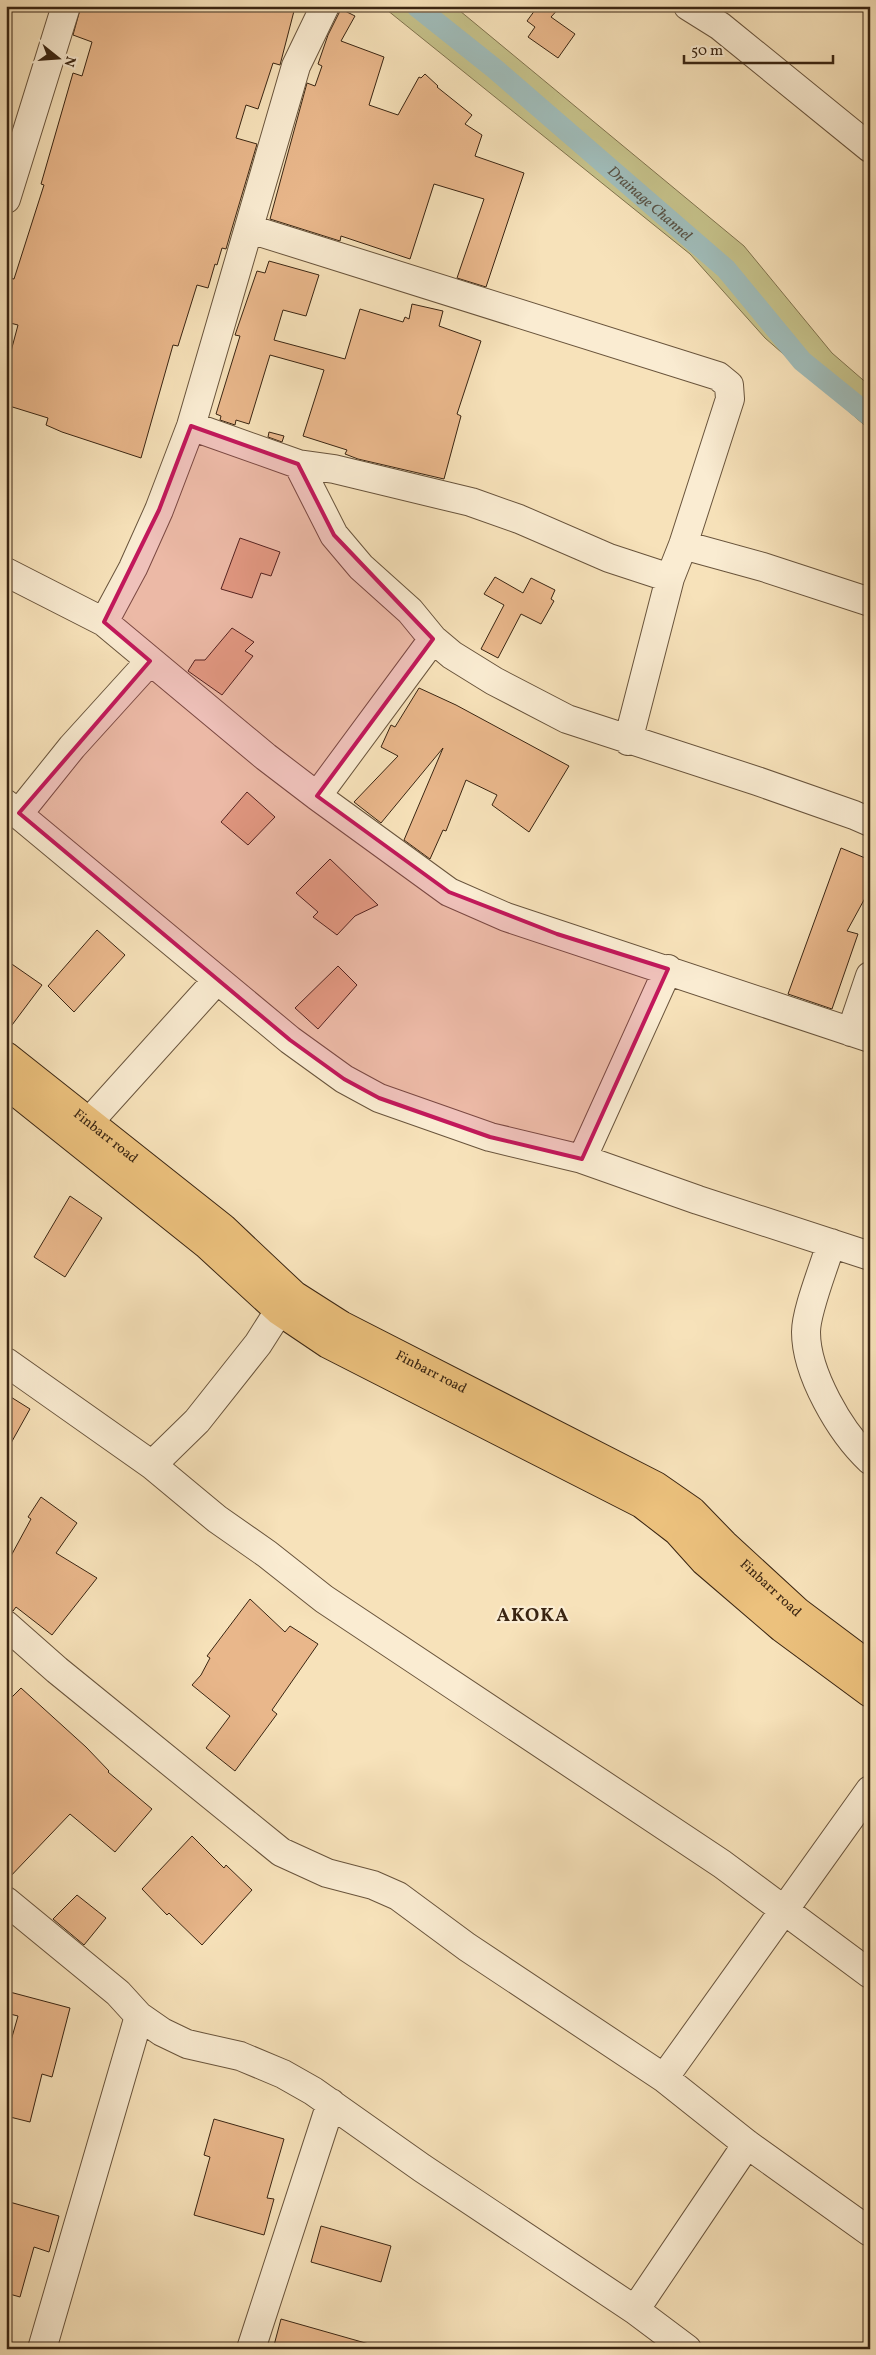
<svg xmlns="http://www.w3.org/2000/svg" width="876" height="2355" font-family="Vollkorn,serif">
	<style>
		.green { fill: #c5c18a; stroke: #80734e }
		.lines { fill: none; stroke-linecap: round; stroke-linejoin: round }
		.canal { stroke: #a0bcb9; stroke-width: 21 }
		.building { fill: #e9b78b; stroke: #3a2512 }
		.minor-casing { stroke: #69543c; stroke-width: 30 }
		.major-casing { stroke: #3a2512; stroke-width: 30 }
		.minor { stroke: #faecd2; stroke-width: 28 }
		.major { stroke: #ecc17d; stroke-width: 28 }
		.marked { fill: #c2185b; fill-opacity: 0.2; stroke: #c2185b; stroke-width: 4; stroke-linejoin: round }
		.labels { text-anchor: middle; stroke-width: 4.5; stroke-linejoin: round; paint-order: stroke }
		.street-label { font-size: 14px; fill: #3a2512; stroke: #faecd2 }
		.water-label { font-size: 15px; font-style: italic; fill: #595244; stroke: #faecd2 }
		.district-label { font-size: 19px; font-weight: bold; letter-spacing: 1px; fill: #3a2512; stroke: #faecd2 }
	</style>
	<rect width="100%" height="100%" fill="#f7e2ba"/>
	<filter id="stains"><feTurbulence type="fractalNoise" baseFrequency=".004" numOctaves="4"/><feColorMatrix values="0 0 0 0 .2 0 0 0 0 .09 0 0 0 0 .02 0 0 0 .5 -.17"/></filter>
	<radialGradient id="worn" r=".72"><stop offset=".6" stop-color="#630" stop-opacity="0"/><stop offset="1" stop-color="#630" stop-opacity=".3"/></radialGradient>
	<!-- green -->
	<path class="green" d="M382 6H454L744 246 832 353 870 386V430L765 338 690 254Z"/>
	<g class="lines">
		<!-- canal -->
		<path class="canal" id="s1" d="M416 6 495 69 726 269 802 361 870 416"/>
	</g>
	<!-- building -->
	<path class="building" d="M81 6H281L294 11 280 65 273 63 258 109 246 105 236 138 257 144 230 235 226 249 222 248 217 265 215 264 208 288 197 285 178 346 173 345 141 458 62 432 46 425 48 418 6 405V370L18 325 6 322V289L9 278 14 279 44 185 41 184 73 73 82 76 92 42 73 35Z
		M538 6H561L551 17 575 34 558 58 528 37 535 27 527 21Z
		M341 9 355 16 341 41 384 57 369 105 398 115 419 77 421 78 425 74 438 86 437 87 472 115 465 124 482 135 475 156 524 173 486 287 457 278 484 199 434 184 410 259 341 236 340 241 270 219 307 83 315 86 322 66 318 64 328 35Z
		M269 261 319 275 306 316 283 310 274 340 345 359 360 309 403 322 405 317 409 319 412 304 443 311 439 326 481 341 457 414 461 416 444 479 358 459 345 454 347 450 303 436 324 370 270 355 249 424 236 420 235 425 220 420 221 416 216 414 240 336 235 335 257 271 265 273Z
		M269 432 284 436 282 442 268 437Z
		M240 538 280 552 271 576 261 573 252 598 221 589Z
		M495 577 523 593 531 578 555 590 551 599 554 601 541 624 521 614 498 658 481 649 504 605 484 594Z
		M232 628 254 642 245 651 253 656 222 695 188 671 195 660H205Z
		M419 688 456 705 569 766 529 832 492 805 497 795 466 780 446 831 443 830 430 859 404 840 443 748 381 823 354 802 398 756 381 747 391 725 395 727Z
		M247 792 275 817 248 845 221 822Z
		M841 848 870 860V889L847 931 858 934 832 1009 788 994Z
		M330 859 378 905 355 916 337 935 313 917 318 912 296 893Z
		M97 930 125 955 74 1012 48 986Z
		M6 960 42 985 6 1033Z
		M338 966 357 985 318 1029 295 1008Z
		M70 1196 102 1218 65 1277 34 1257Z
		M6 1394 30 1409 6 1452Z
		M41 1497 77 1523 56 1553 97 1578 52 1635 16 1607 13 1611 6 1610V1565L31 1519 28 1517Z
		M250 1599 285 1632 290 1626 318 1644 272 1710 277 1714 235 1771 206 1748 230 1716 192 1685 201 1675 210 1658 207 1656Z
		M21 1688 86 1747 109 1771 108 1772 152 1809 115 1852 70 1814 6 1881V1703Z
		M192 1836 224 1868 226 1865 252 1890 202 1945 169 1913 167 1915 142 1889Z
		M77 1895 106 1918 84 1945 53 1919Z
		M6 1991 70 2008 52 2077 42 2074 30 2122 6 2116V2086L11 2066 6 2064V2058L18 2016 6 2013Z
		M214 2119 284 2139 267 2198 274 2199 264 2235 194 2215 210 2157 204 2155Z
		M6 2201 59 2216 49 2252 34 2247 20 2297 6 2293Z
		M321 2226 391 2246 381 2282 311 2262Z
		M281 2319 369 2344 368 2349H273Z"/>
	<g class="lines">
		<!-- minor casing -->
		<g class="minor-casing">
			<path id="minor" d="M688 6 720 26 870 148
				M6 199 66 6
				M250 229 718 376 729 385 730 399 683 545 670 578 628 741
				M191 426 298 464 334 469 471 502 519 519 609 558 670 578
				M298 464 334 535 361 567 410 611 433 639 452 655 494 681 567 719 757 781 854 815 870 822
				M683 545 763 567 870 602
				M6 572 104 622 266 757 317 796 449 892 506 917 870 1038
				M104 622 133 568 159 510 191 426 296 66 325 6
				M317 796 433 639
				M6 804 290 1040 344 1079 379 1098 490 1137 582 1159 698 1200 870 1256
				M19 813 72 747 150 661
				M851 1032 870 976
				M89 1122 217 980
				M582 1159 668 969
				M831 1243C825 1265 806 1310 806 1332 806 1373 840 1432 870 1460
				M6 1362 152 1465 217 1519 267 1554 324 1599 722 1864 870 1974
				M152 1465 197 1421 258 1344 279 1311
				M6 1625 57 1670 281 1852 327 1873 373 1885 398 1896 467 1947 664 2078 747 2144 870 2232
				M6 1901 118 1993 139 2016 162 2032 187 2044 240 2056 283 2074 313 2091 422 2168 635 2310 687 2349
				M664 2078 870 1790
				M635 2310 747 2144
				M42 2349 139 2016
				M251 2349 331 2103"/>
		</g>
		<!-- major casing -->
		<g class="major-casing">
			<g id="major">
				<path id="s2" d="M6 1056 223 1228 294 1295 341 1325 656 1486 692 1511 724 1544 798 1612 870 1666"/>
				<path d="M6 1084 206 1244 279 1311 328 1344 642 1504 677 1531 704 1561 782 1628 870 1693"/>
			</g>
		</g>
		<!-- minor -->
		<use href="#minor" class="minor"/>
		<!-- major -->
		<use href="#major" class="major"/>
	</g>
	<!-- marked area -->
	<path class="marked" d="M191 426 298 464 334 535 433 639 317 796 449 892 557 934 668 969 582 1159 490 1137 379 1098 344 1079 290 1040 19 813 150 661 104 622 159 510Z"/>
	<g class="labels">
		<!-- street labels -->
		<g class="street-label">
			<text dy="5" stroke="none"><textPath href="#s2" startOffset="128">Finbarr road</textPath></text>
			<text dy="5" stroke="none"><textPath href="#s2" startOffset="532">Finbarr road</textPath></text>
			<text dy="5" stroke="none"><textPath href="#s2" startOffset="938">Finbarr road</textPath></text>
		</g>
		<!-- water labels -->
		<g class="water-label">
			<text dy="5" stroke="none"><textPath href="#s1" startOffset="306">Drainage Channel</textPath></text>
		</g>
		<!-- district labels -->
		<g class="district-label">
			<text x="533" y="1621">AKOKA</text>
		</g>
	</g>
	<!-- margin -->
	<rect width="876" height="2355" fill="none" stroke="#f7e2ba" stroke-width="25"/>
	<rect x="8" y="8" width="861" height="2340" fill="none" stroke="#3a2512" stroke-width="2.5"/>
	<rect x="12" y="12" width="851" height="2330" fill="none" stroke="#3a2512"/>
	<!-- north arrow -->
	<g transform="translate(58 58) rotate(107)" stroke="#faecd2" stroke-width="4" paint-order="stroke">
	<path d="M0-4L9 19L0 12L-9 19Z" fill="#3a2512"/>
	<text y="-8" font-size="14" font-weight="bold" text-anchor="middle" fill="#3a2512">N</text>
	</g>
	<!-- scale -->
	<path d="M684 55v8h149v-8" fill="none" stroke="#3a2512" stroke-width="2.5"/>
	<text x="691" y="55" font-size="15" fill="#3a2512" stroke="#faecd2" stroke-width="4" paint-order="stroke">50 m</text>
	<rect width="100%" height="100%" filter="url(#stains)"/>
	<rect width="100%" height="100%" fill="url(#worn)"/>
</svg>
